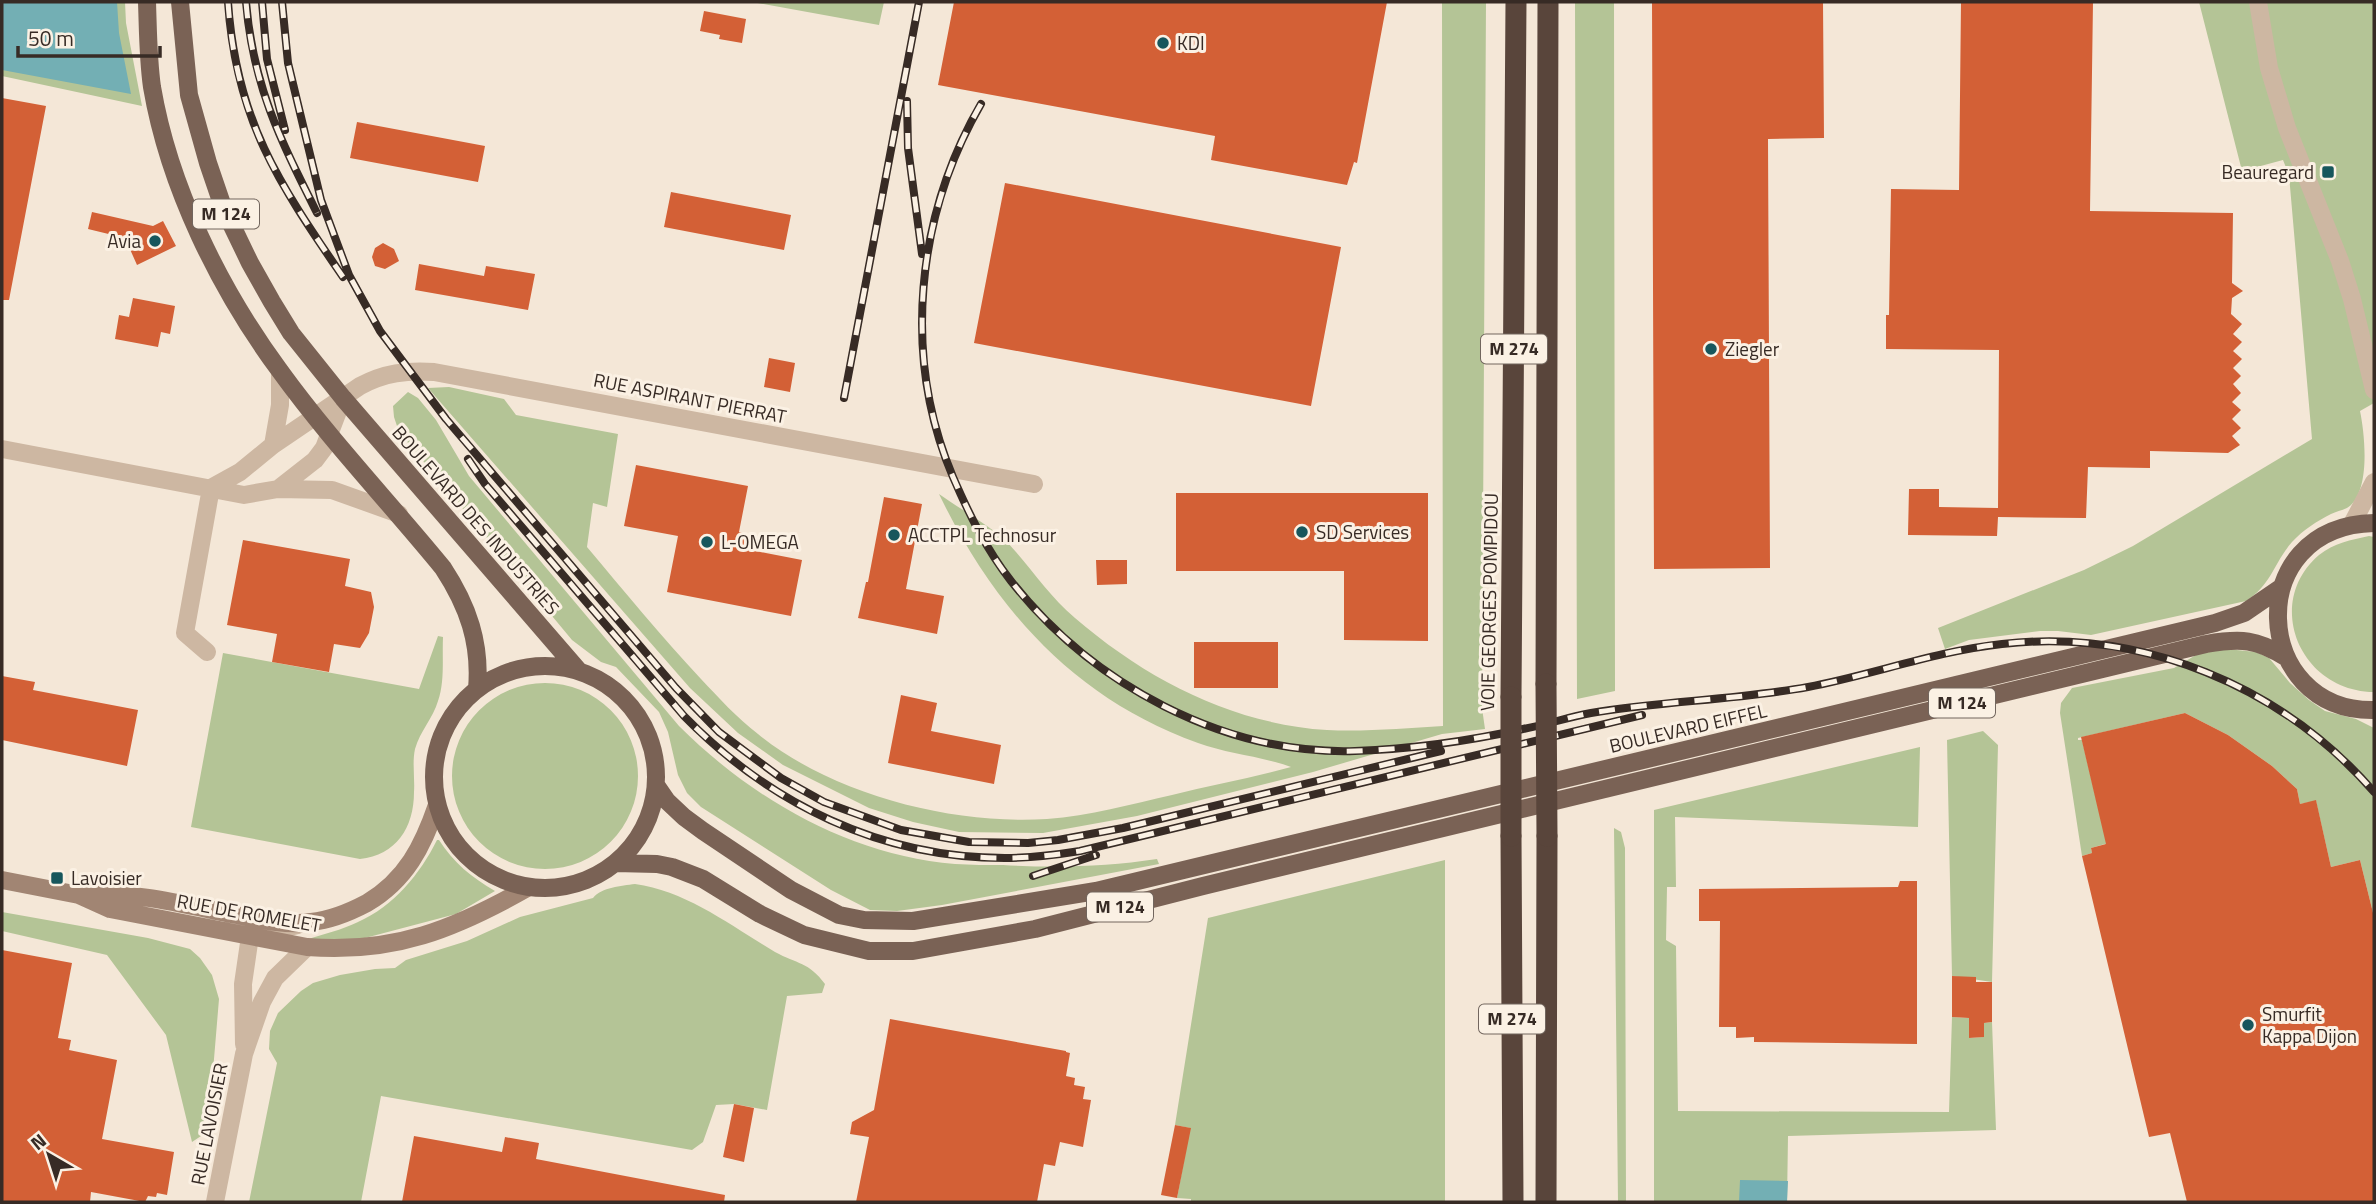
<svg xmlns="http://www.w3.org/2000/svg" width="2376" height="1204" font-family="'Titillium Web',sans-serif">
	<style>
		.green { fill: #b4c496 }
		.water { fill: #73afb4 }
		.building { fill: #d36036 }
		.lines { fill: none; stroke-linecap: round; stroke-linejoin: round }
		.street { stroke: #cdb7a2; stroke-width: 18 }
		.secondary { stroke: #a18573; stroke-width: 18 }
		.primary { stroke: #7a6255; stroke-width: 18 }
		.highway { stroke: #59453b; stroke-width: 21 }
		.rail-casing { stroke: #372b25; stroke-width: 8 }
		.rail { stroke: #fbf1e4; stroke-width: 5; stroke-dasharray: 16; stroke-linecap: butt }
		.highway-bridge { stroke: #59453b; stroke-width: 21 }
		.poi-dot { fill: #17565c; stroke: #fbf1e4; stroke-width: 2.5 }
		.labels { text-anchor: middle; stroke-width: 6; stroke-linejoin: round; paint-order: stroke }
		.shield { fill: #fbf1e4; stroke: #72665e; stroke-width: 2 }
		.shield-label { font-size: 18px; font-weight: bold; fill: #372b25 }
		.poi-label { font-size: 19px; fill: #372b25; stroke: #fbf1e4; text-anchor: start }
		.street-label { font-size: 19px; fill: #372b25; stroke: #fbf1e4 }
	</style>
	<rect width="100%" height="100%" fill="#f4e7d7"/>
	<!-- green -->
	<path class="green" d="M2 2H125L126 23 142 106 2 76Z
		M752 2H884L879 25Z
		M1442 2H1486L1482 708 1485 729 1442 734 1313 772 1137 816 1043 833 959 832 913 822 869 808 783 765 738 733 690 688 428 388 449 387 504 399 516 415 618 434 607 507 593 503 587 547C624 591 661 636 701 679 719 698 737 718 758 734 833 795 952 825 1047 819 1090 816 1131 804 1172 795 1211 785 1252 778 1291 767 1261 756 1228 754 1198 743 1075 699 995 610 939 494 957 507 994 528 1008 543 1031 568 1049 596 1075 618 1146 679 1232 724 1327 730 1365 732 1405 728 1443 726Z
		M1575 2H1614L1615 691 1577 699Z
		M2199 2H2374V403L2360 411C2365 435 2370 487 2351 505 2346 510 2337 511 2331 514 2317 521 2303 530 2292 542 2273 564 2272 584 2246 601L2091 635 2058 631H2040L1969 640 1945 649 1938 628 2084 570 2133 546 2312 439 2289 175 2283 160 2242 171Z
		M408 392 418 398 436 420 469 476 679 726C752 799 851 856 955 864 971 865 987 865 1003 865 1055 868 1105 867 1157 859L1159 864 942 905 897 911 870 910 831 890 701 807 687 793 678 775 668 732 659 712 616 667 601 662 572 640 399 432 394 417 393 406Z
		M2369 536 2374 537V692C2300 691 2263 603 2319 555 2334 543 2351 540 2369 536Z
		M438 636 443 637C442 658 445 681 438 701 433 718 420 731 415 749 412 763 415 778 414 792 414 828 396 855 360 859L191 827 223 653 419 689Z
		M2217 648 2256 652 2269 658 2290 683 2309 700 2325 711 2356 719 2374 728V917L2360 860 2331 867 2316 801 2300 804 2297 789 2272 766 2228 735 2185 713 2078 738V740H2082L2108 849 2105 844 2091 848 2092 853 2082 856 2060 713 2061 703 2072 688 2174 668 2201 652Z
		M452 776a93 93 0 1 1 186 0a93 93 0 1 1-186 0Z
		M1983 731 1998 745 1992 982 1952 976 1947 740Z
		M1920 747 1918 827 1675 817 1676 887H1667L1666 940 1676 946 1678 1111 1949 1112 1952 1017 1969 1018V1038L1983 1037 1984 1023 1992 1022 1996 1130 1788 1136 1787 1202H1654V810Z
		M1614 828 1621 832 1625 848 1626 1202H1618Z
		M437 840H439C454 863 471 877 495 891L456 914 365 938 345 941 306 940C323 934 342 930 358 922 394 906 420 874 437 840Z
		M1445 860V1202H1191V1199L1177 1198 1190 1128 1175 1125 1208 918Z
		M635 884C687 891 731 926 775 952 797 964 809 962 825 984L822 993 787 996 767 1110 734 1104 716 1105 703 1142 692 1150 381 1096 361 1202H249L277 1063 269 1049 270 1031 278 1013 301 991 313 983 340 975 375 969 395 968 406 960 467 941 520 917 593 898C602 887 621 886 635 884Z
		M2 912 148 938 190 949 200 958 212 975 219 999 213 1071 201 1136 192 1142 166 1035 107 955 2 931Z"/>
	<!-- water -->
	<path class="water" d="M2 2H117L119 33 131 94 2 70Z
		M1740 1180 1788 1181 1787 1202H1739Z"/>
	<!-- building -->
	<path class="building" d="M954 2H1387L1357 163 1354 162 1347 185 1211 160 1215 136 938 85Z
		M1652 2H1823L1824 138 1768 139 1770 568 1654 569Z
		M1961 2H2093L2090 211 2233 213 2232 283 2243 291 2232 298 2231 314 2242 324 2233 334 2242 342 2233 351 2242 359 2233 368 2241 376 2233 384 2241 393 2232 402 2241 410 2232 419 2241 428 2232 436 2240 445 2228 453 2150 451V468L2088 467 2086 518 1998 517 1997 536 1908 535 1909 489H1939V507L1998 508 1999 350 1886 349V315H1889L1891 189 1959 190Z
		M704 11 746 19 742 43 719 39 720 35 700 31Z
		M2 98 46 106 9 300H2Z
		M357 122 485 146 478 182 350 158Z
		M1005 183 1341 247 1311 406 974 343Z
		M671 192 791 215 784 250 664 227Z
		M92 212 153 226 163 221 176 246 137 265 125 238 88 229Z
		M383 243 394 249 399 261 385 269 375 266 372 257 375 248Z
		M419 264 484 276 486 266 535 274 528 310 415 290Z
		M133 298 175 306 170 334 161 332 158 347 115 339 119 315 129 317Z
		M769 358 795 363 790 392 764 387Z
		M636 465 748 486 739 532 748 534 745 549 802 560 791 616 667 592 678 536 624 526Z
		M1176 493H1428V641L1344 640V571H1176Z
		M884 497 922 504 906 589 944 596 937 634 858 618 866 582H868Z
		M243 540 350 559 345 586 371 592 374 607 369 633 360 648 334 644 329 672 272 662 277 634 227 625Z
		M1096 560H1127V584L1097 585Z
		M1194 642H1278V688H1194Z
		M2 676 35 682 33 690 138 710 127 766 2 740Z
		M901 695 937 703 931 731 1001 745 994 784 888 763Z
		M2185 713 2228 735 2272 766 2297 789 2300 804 2316 800 2331 867 2360 860 2374 917V1202H2187L2170 1133 2149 1137 2082 856 2092 853 2091 848 2106 844 2081 737Z
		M1900 881H1917V1044L1754 1042V1037L1736 1038V1027H1719L1720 921H1699V889L1898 887Z
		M2 950 72 963 58 1038 71 1040 69 1050 117 1060 102 1139 174 1152 167 1195 157 1193 156 1197 148 1196 145 1202 91 1192 90 1202H2Z
		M1952 976 1976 977V982H1992V1022L1984 1023V1037L1969 1038V1018L1952 1017Z
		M890 1019 1066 1051V1052L1070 1053 1066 1076 1075 1078 1074 1085 1085 1087 1083 1099 1091 1100 1083 1147 1060 1142 1055 1166 1044 1164 1037 1202H856L869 1137 850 1134 852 1122 874 1110Z
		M734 1104 754 1108 744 1162 723 1157Z
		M1175 1125 1191 1128 1177 1198 1161 1195Z
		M414 1136 502 1152 505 1137 539 1143 536 1159 725 1195 724 1202H402Z"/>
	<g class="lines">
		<!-- street -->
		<path class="street" d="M2258 2 2269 68 2287 128 2340 261 2352 299 2374 390
			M273 445 360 386C384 373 407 370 434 372L1034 484
			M2 449 244 495 278 489 315 460 324 448 343 398
			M211 488 240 472 273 445 280 405V371
			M278 489 332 490 399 514
			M2352 524 2374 482
			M207 652 185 633 211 488
			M244 1044 243 984 250 936 298 925
			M215 1202 244 1054 262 1002 275 978 307 947"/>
		<!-- secondary -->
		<path class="secondary" d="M2 880 79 895 110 909 307 947C394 954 455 929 529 887
			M83 895C133 891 182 904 231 914 257 919 285 926 311 922 331 920 350 912 367 903 406 880 423 846 437 805"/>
		<!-- primary -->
		<path class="primary" d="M147 2C148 30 148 59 152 87 169 187 220 290 280 371 330 440 389 502 443 568 468 606 481 643 477 689
			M180 2 189 95 208 163 223 207 250 263 272 302 291 333 343 398 578 670
			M2374 523C2241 526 2251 712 2374 710
			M434 777a111 111 0 1 1 222 0a111 111 0 1 1-222 0Z
			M656 785 667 801 684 817 703 831 791 890 839 915 864 920 913 921 1096 891 2215 623 2244 613 2282 587
			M615 863 657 864 672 867 703 879 760 914 804 935 869 951H913L1035 929 1203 886 2206 644C2241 638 2257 639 2287 658"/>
		<!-- highway -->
		<path class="highway" d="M1546 684 1548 2
			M1511 697 1516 2
			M1511 836 1513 1202
			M1546 1202 1547 836"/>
		<!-- rail casing -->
		<g class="rail-casing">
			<path id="rail" d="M228 2C236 120 278 182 343 277
				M246 2C253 86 280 139 317 213
				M262 2 267 59 285 130
				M282 2 288 63 321 200 349 275 380 331 446 419 676 688 719 732 781 778 824 802 901 830 969 842 1028 843 1058 840 1123 828 1441 751
				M907 101 908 148 922 254
				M981 104C916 216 902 357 953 477 969 514 986 549 1011 581 1092 684 1223 755 1355 751 1411 749 1469 741 1523 729 1546 725 1568 717 1591 713 1662 701 1736 700 1808 687 1872 675 1936 651 2002 644 2142 628 2282 686 2374 792
				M844 398 919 2
				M468 459 485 484 684 716C770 804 881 858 1005 858 1030 858 1055 855 1080 851L1642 715
				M1033 876 1096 855"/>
		</g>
		<!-- rail -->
		<use href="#rail" class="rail"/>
		<!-- highway-bridge -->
		<path class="highway-bridge" d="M1546 684 1547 836
			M1511 697V836"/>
	</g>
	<!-- markers -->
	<g class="poi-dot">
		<circle cx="1163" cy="43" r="7"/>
		<rect x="2321" y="165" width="14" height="14" rx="3.5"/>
		<circle cx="155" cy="241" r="7"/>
		<circle cx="1711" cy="349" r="7"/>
		<circle cx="1302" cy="532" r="7"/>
		<circle cx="894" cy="535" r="7"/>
		<circle cx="707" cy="542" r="7"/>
		<rect x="50" y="871" width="14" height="14" rx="3.5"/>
		<circle cx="2248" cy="1025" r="7"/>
	</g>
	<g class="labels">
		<!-- shield labels -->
		<g class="shield">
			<rect x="193" y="199.5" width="66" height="29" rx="5"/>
			<rect x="1481" y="334.5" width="66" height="29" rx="5"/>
			<rect x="1929" y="688.5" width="66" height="29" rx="5"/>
			<rect x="1087" y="892.5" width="66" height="29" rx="5"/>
			<rect x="1479" y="1004.5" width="66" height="29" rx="5"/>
		</g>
		<g class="shield-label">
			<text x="226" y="220">M 124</text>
			<text x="1514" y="355">M 274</text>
			<text x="1962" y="709">M 124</text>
			<text x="1120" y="913">M 124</text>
			<text x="1512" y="1025">M 274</text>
		</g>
		<!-- poi labels -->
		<g class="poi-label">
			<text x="1177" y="50">KDI</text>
			<text x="2314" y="179" text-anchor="end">Beauregard</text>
			<text x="141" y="248" text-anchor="end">Avia</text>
			<text x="1725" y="356">Ziegler</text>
			<text x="1316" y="539">SD Services</text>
			<text x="908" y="542">ACCTPL Technosur</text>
			<text x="721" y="549">L-OMEGA</text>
			<text x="71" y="885">Lavoisier</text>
			<text x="2262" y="1021">Smurfit<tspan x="2262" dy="22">Kappa Dijon</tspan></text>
		</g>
		<!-- street labels -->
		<g class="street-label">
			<text transform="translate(690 398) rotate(11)" y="7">RUE ASPIRANT PIERRAT</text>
			<text transform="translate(476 520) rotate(49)" y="7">BOULEVARD DES INDUSTRIES</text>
			<text transform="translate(1489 602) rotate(-89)" y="7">VOIE GEORGES POMPIDOU</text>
			<text transform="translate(1688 728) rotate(-13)" y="7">BOULEVARD EIFFEL</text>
			<text transform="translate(249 913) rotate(10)" y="7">RUE DE ROMELET</text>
			<text transform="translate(209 1124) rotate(-79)" y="7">RUE LAVOISIER</text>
		</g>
	</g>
	<!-- border -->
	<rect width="2376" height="1204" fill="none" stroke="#372b25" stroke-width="7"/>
	<!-- north arrow -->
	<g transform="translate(49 1155) rotate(321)" stroke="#fbf1e4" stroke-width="5" paint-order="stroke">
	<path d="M0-5L12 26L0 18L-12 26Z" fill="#372b25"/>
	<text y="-10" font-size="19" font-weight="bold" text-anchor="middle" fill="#372b25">N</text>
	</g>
	<!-- scale -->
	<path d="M18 46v10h142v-10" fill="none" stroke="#372b25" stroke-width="3.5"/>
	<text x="28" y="46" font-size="21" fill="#372b25" stroke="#fbf1e4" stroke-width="5" paint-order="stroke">50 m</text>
</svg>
